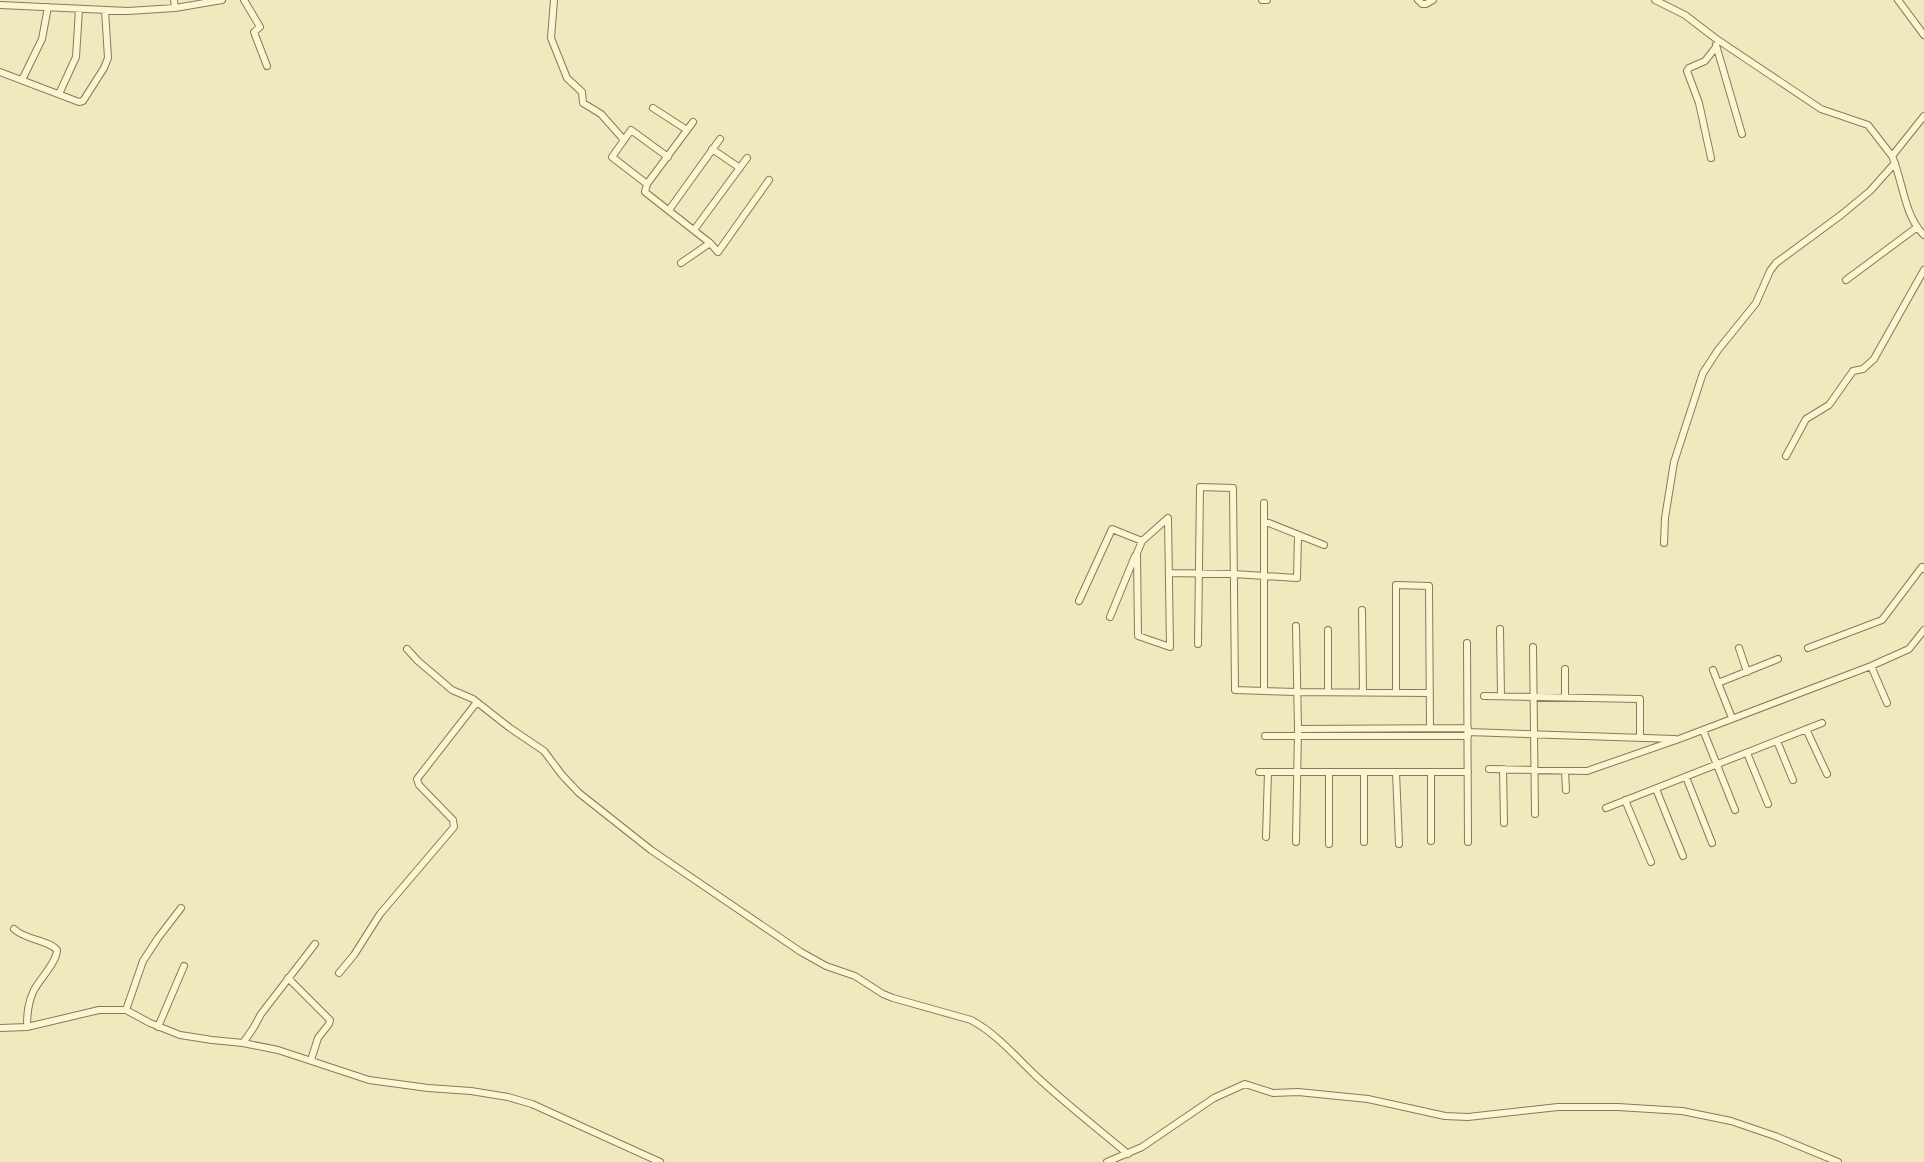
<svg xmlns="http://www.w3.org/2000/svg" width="1924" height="1162" font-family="'PT Serif',serif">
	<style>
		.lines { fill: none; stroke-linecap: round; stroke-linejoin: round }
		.minor-casing { stroke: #887a56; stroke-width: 8 }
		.minor { stroke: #faf6d1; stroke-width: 6 }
	</style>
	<rect width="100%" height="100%" fill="#efeabe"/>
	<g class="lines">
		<!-- minor casing -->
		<g class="minor-casing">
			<path id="minor" d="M174 0 175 8
				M244 0 260 27 254 32 267 66
				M554 0 551 38 567 78 582 92 583 103 601 114 624 140
				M1262 0H1267
				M1418 0 1422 4H1426L1433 0
				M1655 0 1685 15 1715 38 1821 109 1868 125 1892 156
				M1898 0 1924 35
				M0 5 128 11 175 8 222 0
				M1716 45 1742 134
				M0 72 79 102 83 101 104 68 108 58 105 10
				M22 80 42 39 48 7
				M59 94 76 57 79 9
				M653 108 687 130
				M1924 116 1892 156C1903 181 1904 216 1924 235
				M693 122 647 184 645 192 710 243 718 252 769 180
				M712 149 740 168
				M1711 158 1699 103 1687 71 1689 68 1705 61 1716 47
				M647 184 612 157 631 130 668 157
				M669 210 720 139
				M694 230 747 158
				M681 263 710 243
				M1846 280 1916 228
				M1786 456 1806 419 1829 405 1853 371 1863 369 1874 359 1924 270
				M1264 503V691
				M1264 521 1324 545
				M1664 543 1665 518 1674 462 1703 373 1718 350 1756 303 1770 271 1776 263 1841 215 1870 191 1895 163
				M1169 573 1234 574 1297 578 1298 535
				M1079 601 1112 529 1142 541 1168 518 1170 647 1138 636 1137 553 1142 541
				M1362 610 1363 692
				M1110 617 1135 556
				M1296 626 1298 729 1296 842
				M1500 629 1501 696
				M1328 630V692
				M1467 643 1468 842
				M1198 644 1200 487 1233 488 1235 690 1297 692 1430 693
				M1533 647 1535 814
				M1739 648 1747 672
				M1808 648 1882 620 1922 567 1924 569
				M407 649 418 661 452 690 473 699 510 728 544 751 562 775 579 793 651 850 801 952 826 966 855 976 883 994 893 998 971 1020C997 1034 1015 1056 1036 1076 1065 1103 1097 1128 1128 1154
				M1871 666 1887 703
				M1713 670 1718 683
				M1396 692V585L1429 586 1430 728
				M1484 696 1640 699V737
				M1565 697V669
				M1732 718 1718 683 1778 659
				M1298 729 1468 728
				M1806 729 1827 774
				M1703 730 1735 810
				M1468 732 1675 739
				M1265 736H1468
				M1777 741 1793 780
				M1747 753 1768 804
				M1489 769 1587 771 1679 739 1871 666 1909 649 1924 630
				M1503 769 1504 823
				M1565 771 1566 790
				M1259 772H1468
				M1329 772V844
				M1364 772V842
				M1396 772 1399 844
				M1431 772V841
				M1686 777 1712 843
				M1656 789 1683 856
				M1625 800 1651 862
				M1606 808 1822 723
				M1266 837 1268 772
				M14 929C25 940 49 940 57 950 57 962 40 979 34 990 28 1002 27 1013 27 1027
				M339 973 354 955 380 914 454 827 453 820 419 785 417 779 477 702
				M288 978 330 1020 329 1024 318 1038 311 1060
				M126 1010 143 961 158 938 181 908
				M158 1027 184 966
				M0 1028 27 1027 99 1010H126L150 1023 180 1035 212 1040 243 1043 278 1050 369 1080 428 1088 471 1091 508 1097 532 1104 660 1162
				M243 1043 254 1027 261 1014 315 944
				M1107 1162 1142 1147 1214 1098 1245 1084 1273 1093 1298 1092 1368 1099 1445 1116 1468 1117 1558 1107H1618L1682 1111 1731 1121 1775 1136 1838 1162"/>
		</g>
		<!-- minor -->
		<use href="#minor" class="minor"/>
	</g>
</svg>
